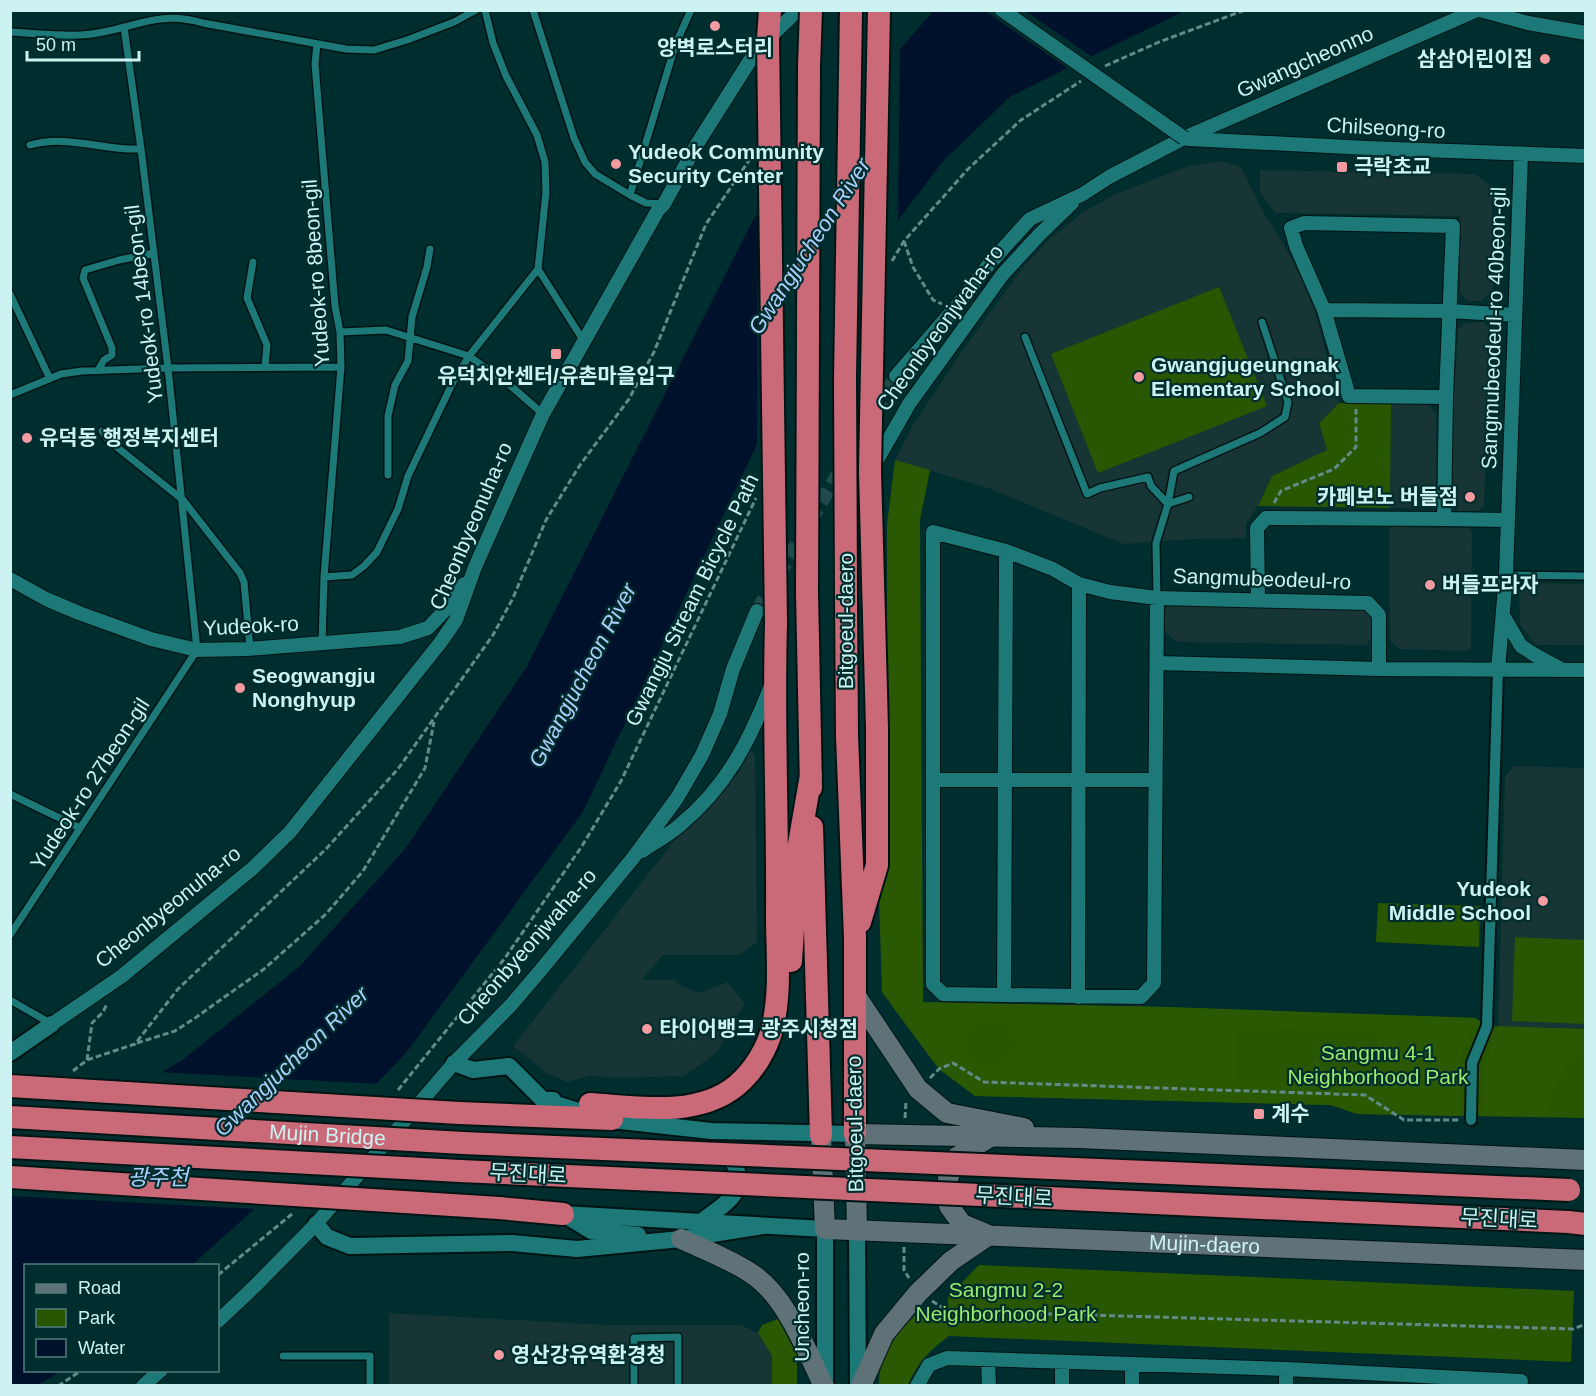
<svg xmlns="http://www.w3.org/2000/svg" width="1596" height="1396" font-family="Arial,'Noto Sans KR',sans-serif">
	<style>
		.built { fill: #173535 }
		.green { fill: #295601 }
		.forest { fill: #2a5803; fill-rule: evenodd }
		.water { fill: #00112b }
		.pier { fill: #002e2e }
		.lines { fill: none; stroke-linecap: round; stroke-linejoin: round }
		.minor-tunnel { stroke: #1f4c4b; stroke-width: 14; stroke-dasharray: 14 7; stroke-linecap: butt }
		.service-casing { stroke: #001414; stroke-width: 10 }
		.pedestrian-casing { stroke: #001414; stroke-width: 14 }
		.minor-casing { stroke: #001414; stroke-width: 16 }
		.tertiary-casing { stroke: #001414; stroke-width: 20 }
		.secondary-casing { stroke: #001414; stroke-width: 22 }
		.trunk-casing { stroke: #001414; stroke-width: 26 }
		.path { stroke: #618c8b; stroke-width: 3; stroke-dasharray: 6 3; stroke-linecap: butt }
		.service { stroke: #1d7878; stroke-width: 7 }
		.pedestrian { stroke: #1d7878; stroke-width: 10 }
		.minor { stroke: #1d7878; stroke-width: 14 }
		.tertiary { stroke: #1d7878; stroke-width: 16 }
		.secondary { stroke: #5e7278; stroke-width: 20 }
		.trunk { stroke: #ca6977; stroke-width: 22 }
		.minor-bridge-casing { stroke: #001414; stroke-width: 16; stroke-linecap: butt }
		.trunk-bridge-casing { stroke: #001414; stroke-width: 26; stroke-linecap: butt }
		.minor-bridge { stroke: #1d7878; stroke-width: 14 }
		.trunk-bridge { stroke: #ca6977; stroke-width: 22 }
		.poi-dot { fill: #f49aa1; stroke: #002e2e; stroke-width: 2 }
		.labels { text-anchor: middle; stroke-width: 4.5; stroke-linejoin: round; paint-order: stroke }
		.poi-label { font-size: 21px; font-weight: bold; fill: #ccf3f2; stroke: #002e2e; text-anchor: start }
		.street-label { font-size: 21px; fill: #ccf3f2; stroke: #002e2e }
		.park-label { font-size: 21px; fill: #9aea6c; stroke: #002e2e }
		.water-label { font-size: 22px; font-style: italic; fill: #adcefa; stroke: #002e2e }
	</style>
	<rect width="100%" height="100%" fill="#002e2e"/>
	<!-- built -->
	<path class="built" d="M1222 161 1241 167 1264 214 1283 243 1302 280 1315 312 1339 403 1319 423 1327 450 1272 476 1258 506 1246 524V538L1194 539 1124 544 988 488 895 460 913 425 962 351 1024 266 1050 239 1083 212 1116 194 1188 166Z
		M1260 170 1475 174 1489 184 1492 192 1493 288 1482 301H1468L1460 293V216L1275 213 1260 192Z
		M1484 322 1490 329 1484 506 1478 511H1458L1452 504 1454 397 1458 329 1464 323Z
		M1426 403 1436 413V499L1426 508H1390L1391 404Z
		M1389 527 1469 528 1472 532 1471 647 1467 651 1399 649 1390 641Z
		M1519 583 1585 584V645H1536L1520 625Z
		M1172 603 1365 610 1373 619 1372 638 1366 645 1176 642 1165 632V610Z
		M750 751 755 755 757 942 740 955H663L642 980H675L682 986 699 993 728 982 745 1004 727 1031 718 1052 684 1076 622 1078 590 1076 567 1082 547 1073 513 1046 675 840 711 806 739 772Z
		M1514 766 1585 768V1029L1498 1026 1505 777Z
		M389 1313 608 1325H741L758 1333 772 1356V1385L389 1386Z"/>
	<!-- green -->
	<path class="green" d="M1219 287 1267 406 1098 473 1051 354Z
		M1339 403 1391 404 1390 508 1258 506 1272 476 1327 450 1319 423Z
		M1378 903 1480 906 1479 947 1376 942Z
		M1515 937 1585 940V1024L1512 1021Z
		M889 1002 1165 1007 1476 1018 1487 1026 1585 1029V1118L1357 1114 1331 1105 975 1096 939 1069Z
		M979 1265 1574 1291 1571 1362 949 1336 948 1297Z"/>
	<!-- forest -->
	<path class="forest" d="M895 460 930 470 920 520 923 1002 1165 1007 1476 1018 1461 1060 1460 1116 1357 1114 1331 1105 975 1096 939 1069 882 992 879 900 887 861V525ZM989 1018C1008 1019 1024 1039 1010 1057 983 1093 938 1028 989 1018ZM1238 1030 1378 1033 1377 1084 1237 1080Z
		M1498 1026 1585 1029V1053L1569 1062 1554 1089 1546 1117 1482 1116 1484 1063Z
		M919 1311H948L949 1336C929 1351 918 1362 908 1385H879C878 1355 899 1331 919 1311Z
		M778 1319 797 1355V1385H772V1356L758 1333 762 1325Z"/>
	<!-- water -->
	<path class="water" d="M934 10 1184 11 1011 96 944 160 873 253 758 442 583 812 406 1053 260 1204 192 1265 26 1266V1370L61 1371 38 1385H11L10 1160 181 1061 299 967 405 849 527 666 753 220Z"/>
	<!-- pier -->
	<path class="pier" d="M985 11H1025L1094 58 1070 70Z
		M900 45 898 225 875 255 757 452 758 210Z
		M157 1072 380 1084 258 1209 10 1196V1156Z"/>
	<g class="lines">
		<!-- minor-tunnel -->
		<path class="minor-tunnel" d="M757 611 896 376"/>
		<!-- service casing -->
		<g class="service-casing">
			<path id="service" d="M533 10 574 138 585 162 595 174 630 195 646 203 664 204
				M10 32C33 33 57 36 80 35 128 33 153 8 203 23L346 49 374 50 407 40 454 22 476 10
				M317 44 315 64 335 306 340 332 341 367 324 577 322 643
				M30 145C69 134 103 151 141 149
				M630 195 676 43 691 10
				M253 262 247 298 267 345 265 367
				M538 269 583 340
				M10 294 50 379
				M340 332 386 330 469 356 512 387 543 414
				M1025 337 1087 494 1100 488 1148 477 1151 486 1168 504 1156 543 1157 598
				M98 370 104 360 112 355V348L83 278 85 270 119 260 154 253
				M10 395 61 374 82 371 168 368 341 367
				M102 431 108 440 183 500 240 573 244 582 250 648
				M388 475V416L395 385 408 361 412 317 427 267 430 249
				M1189 497 1168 504 1174 471 1260 433 1285 417 1288 402 1262 322
				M1506 575 1586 576
				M324 577 352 575 364 566 377 552 398 509 408 476 453 382 469 356 538 269 546 192 545 162 537 135 506 76 493 43 485 10
				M10 794 80 828
				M10 935 197 650 168 368 141 149 124 27
				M10 1000 50 1023
				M283 1356H370V1386
				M634 1386V1338L678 1337V1386"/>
		</g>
		<!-- pedestrian casing -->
		<g class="pedestrian-casing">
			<path id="pedestrian" d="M1471 1120 1472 1063 1487 1026 1498 670"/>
		</g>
		<!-- minor casing -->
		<g class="minor-casing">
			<path id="minor" d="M1480 10 1528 23 1586 33
				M1189 139 1367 148 1586 156
				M1324 310 1450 311 1515 315
				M896 376 955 308 990 263 1030 219 1083 194 1109 177 1184 138 1477 10
				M873 467 909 404 1003 274 1039 235 1072 203
				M1444 519 1507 520
				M10 579 46 599 79 613 151 639 197 650 247 649 400 637 428 628 451 604 464 584
				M1157 598 1154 983 1141 997 943 994 933 984V532L1006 551 1053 569 1079 584 1110 592 1157 598 1368 603 1379 615V669
				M1258 599 1257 528 1266 518 1444 519 1446 397 1453 226 1304 223 1291 228 1296 246 1324 310 1349 396 1446 397
				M1504 617 1521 646 1535 655 1559 668
				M1157 663 1379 669 1586 670
				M1498 670 1506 575 1521 154
				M933 780H1155
				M642 851C655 842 669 835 680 825 726 787 749 742 770 688
				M1004 995 1006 551
				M1078 997 1079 584
				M52 1024 122 976 253 868 290 832 440 643 456 620 475 567 543 414 658 210 664 204 697 144 749 62 768 39 798 10
				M218 1321 255 1286 316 1224 454 1063 511 1005 540 971 633 858 677 798 702 755 720 714 733 669 757 611
				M988 1360 989 1386
				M143 1386 161 1370
				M917 1386 929 1365 947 1358 1286 1369 1521 1381 1520 1386
				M1062 1386V1363
				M1132 1386V1365
				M1286 1386V1369"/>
		</g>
		<!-- tertiary casing -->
		<g class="tertiary-casing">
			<path id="tertiary" d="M10 1053 52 1024
				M454 1063 473 1070 509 1066 543 1100H553
				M543 1100 603 1119 711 1131 855 1134
				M563 1214 825 1229V1386
				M563 1214 591 1231 638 1235
				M702 1221C734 1198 753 1187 725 1149
				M316 1224 327 1237 350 1246 512 1243 577 1249 681 1239 763 1226
				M857 1231 858 1386"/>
		</g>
		<!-- secondary casing -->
		<g class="secondary-casing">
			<g id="secondary">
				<path d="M854 993 918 1089 947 1113 1024 1128"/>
				<path id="s1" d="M821 1135 825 1229 1586 1260"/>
				<path d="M857 1231 855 1134 1079 1138 1586 1160"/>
				<path d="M984 1233 962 1224 949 1206 948 1179 955 1158 992 1136"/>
				<path d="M681 1239C705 1250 730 1259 752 1274 786 1296 806 1350 824 1386"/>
				<path d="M861 1386 884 1334 918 1293 951 1261 989 1235"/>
			</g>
		</g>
		<!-- trunk casing -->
		<g class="trunk-casing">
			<path id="trunk" d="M768 39 770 10
				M807 592 811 788
				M846 593 847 736 855 938V1134
				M812 827 821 1135
				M860 922 877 865V728L870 471
				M791 961 798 850 811 775
				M590 1104C637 1107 696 1118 736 1086 754 1071 768 1048 773 1025 781 990 777 951 777 916 778 818 773 721 776 624
				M459 1113 612 1119
				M499 1208 563 1214
				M1568 1222 1586 1224"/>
		</g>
		<!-- path -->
		<path class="path" d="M1105 66 1159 42 1245 10
			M904 241 913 267 933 300 942 304
			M892 261 904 241 968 169 1021 120 1081 81
			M1274 503 1281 491 1334 469 1356 447V409
			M137 1043 175 1031 195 1018 264 969 326 914 363 871 425 768 434 722
			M87 1060 92 1023 103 1012 107 1004
			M73 1071 87 1060 135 1044 178 989 326 849 398 769 493 635 513 598 546 520 580 465 629 399 654 352 706 224 750 159
			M930 1078 939 1069 953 1063 984 1082 1365 1095 1404 1120H1461
			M398 1090 505 958 582 846 621 781 756 498
			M905 1118 906 1101
			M904 1247V1270L909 1278
			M218 1275 292 1214
			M932 1301 948 1311 1573 1329 1586 1324
			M58 1386 82 1370"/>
		<!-- service -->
		<use href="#service" class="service"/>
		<!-- pedestrian -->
		<use href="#pedestrian" class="pedestrian"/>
		<!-- minor -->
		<use href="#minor" class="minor"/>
		<!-- tertiary -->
		<use href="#tertiary" class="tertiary"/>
		<!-- secondary -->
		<use href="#secondary" class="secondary"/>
		<!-- trunk -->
		<use href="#trunk" class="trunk"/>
		<!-- minor-bridge casing -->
		<g class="minor-bridge-casing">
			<path id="minor-bridge" d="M1002 10 1184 138"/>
		</g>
		<!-- trunk-bridge casing -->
		<g class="trunk-bridge-casing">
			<g id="trunk-bridge">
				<path d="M768 39 776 624"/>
				<path d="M870 471 879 10"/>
				<path d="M807 592 809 66 811 10"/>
				<path d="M846 593 845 379 851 10"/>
				<path d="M10 1086 459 1113"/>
				<path id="s2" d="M10 1117 463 1143 1569 1190"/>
				<path d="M10 1147 460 1171 1568 1222"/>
				<path d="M10 1177 499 1208"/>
			</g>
		</g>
		<!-- minor-bridge -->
		<use href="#minor-bridge" class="minor-bridge"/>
		<!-- trunk-bridge -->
		<use href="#trunk-bridge" class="trunk-bridge"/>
	</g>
	<!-- markers -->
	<g class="poi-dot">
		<circle cx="715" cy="26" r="6"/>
		<circle cx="1545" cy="59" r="6"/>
		<circle cx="616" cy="164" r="6"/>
		<rect x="1336" y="161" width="12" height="12" rx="3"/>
		<rect x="550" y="348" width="12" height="12" rx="3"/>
		<circle cx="1139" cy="377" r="6"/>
		<circle cx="27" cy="438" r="6"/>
		<circle cx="1470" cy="497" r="6"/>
		<circle cx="1430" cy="585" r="6"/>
		<circle cx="240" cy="688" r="6"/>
		<circle cx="1543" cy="901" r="6"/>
		<circle cx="647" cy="1029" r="6"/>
		<rect x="1253" y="1108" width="12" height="12" rx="3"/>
		<circle cx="499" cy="1355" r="6"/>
	</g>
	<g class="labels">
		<!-- poi labels -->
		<g class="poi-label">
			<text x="715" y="55" text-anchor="middle">양벽로스터리</text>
			<text x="1533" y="66" text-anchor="end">삼삼어린이집</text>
			<text x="628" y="159">Yudeok Community<tspan x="628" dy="24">Security Center</tspan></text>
			<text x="1354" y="174">극락초교</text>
			<text x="1151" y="372">Gwangjugeungnak<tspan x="1151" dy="24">Elementary School</tspan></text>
			<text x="556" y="383" text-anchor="middle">유덕치안센터/유촌마을입구</text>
			<text x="39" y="445">유덕동 행정복지센터</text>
			<text x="1458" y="504" text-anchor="end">카페보노 버들점</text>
			<text x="1442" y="592">버들프라자</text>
			<text x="252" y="683">Seogwangju<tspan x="252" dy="24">Nonghyup</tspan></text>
			<text x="1531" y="896" text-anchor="end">Yudeok<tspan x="1531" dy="24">Middle School</tspan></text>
			<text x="659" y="1036">타이어뱅크 광주시청점</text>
			<text x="1271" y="1121">계수</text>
			<text x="511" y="1362">영산강유역환경청</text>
		</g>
		<!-- street labels -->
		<g class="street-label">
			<text transform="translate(1305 62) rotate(-24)" y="7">Gwangcheonno</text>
			<text transform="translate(1386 128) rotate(3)" y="7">Chilseong-ro</text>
			<text transform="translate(316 273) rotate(-94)" y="7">Yudeok-ro 8beon-gil</text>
			<text transform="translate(144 304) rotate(-97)" y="7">Yudeok-ro 14beon-gil</text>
			<text transform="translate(940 328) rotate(-54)" y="7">Cheonbyeonjwaha-ro</text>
			<text transform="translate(1494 328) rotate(-88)" y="7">Sangmubeodeul-ro 40beon-gil</text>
			<text transform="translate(471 526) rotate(-67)" y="7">Cheonbyeonuha-ro</text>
			<text transform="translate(1262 579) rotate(2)" y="7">Sangmubeodeul-ro</text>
			<text transform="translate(692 600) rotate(-64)" y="7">Gwangju Stream Bicycle Path</text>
			<text transform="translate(846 621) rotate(-90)" y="7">Bitgoeul-daero</text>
			<text transform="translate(251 626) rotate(-3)" y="7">Yudeok-ro</text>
			<text transform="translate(90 784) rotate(-57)" y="7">Yudeok-ro 27beon-gil</text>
			<text transform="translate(168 907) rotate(-39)" y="7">Cheonbyeonuha-ro</text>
			<text transform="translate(527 947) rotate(-49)" y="7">Cheonbyeonjwaha-ro</text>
			<text transform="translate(855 1124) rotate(-91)" y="7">Bitgoeul-daero</text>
			<text dy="7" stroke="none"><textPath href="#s2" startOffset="318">Mujin Bridge</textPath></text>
			<text transform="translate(528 1174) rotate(3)" y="7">무진대로</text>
			<text transform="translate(1014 1197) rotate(3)" y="7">무진대로</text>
			<text transform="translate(1499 1219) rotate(3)" y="7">무진대로</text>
			<text dy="7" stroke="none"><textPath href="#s1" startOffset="474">Mujin-daero</textPath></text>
			<text transform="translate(802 1307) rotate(-90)" y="7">Uncheon-ro</text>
		</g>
		<!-- park labels -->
		<g class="park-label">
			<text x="1378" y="1060">Sangmu 4-1<tspan x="1378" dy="24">Neighborhood Park</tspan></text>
			<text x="1006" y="1297">Sangmu 2-2<tspan x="1006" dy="24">Neighborhood Park</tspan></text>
		</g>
		<!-- water labels -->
		<g class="water-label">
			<text transform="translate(809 246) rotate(-57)" y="8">Gwangjucheon River</text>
			<text transform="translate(582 675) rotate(-62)" y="8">Gwangjucheon River</text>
			<text transform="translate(291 1061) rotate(-44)" y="8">Gwangjucheon River</text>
			<text x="158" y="1185">광주천</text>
		</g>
	</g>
	<!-- border -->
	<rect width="1596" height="1396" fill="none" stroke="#ccf3f2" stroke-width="24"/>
	<!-- legend -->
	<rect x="24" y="1264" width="195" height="108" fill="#002e2e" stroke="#527d7c" stroke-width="1.5"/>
	<rect x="36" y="1284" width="30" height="9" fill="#5e7278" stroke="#527d7c" stroke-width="1.5"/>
	<text x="78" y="1294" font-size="18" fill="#ccf3f2">Road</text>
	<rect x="36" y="1309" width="30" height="18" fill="#295601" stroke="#527d7c" stroke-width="1.5"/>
	<text x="78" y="1324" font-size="18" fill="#ccf3f2">Park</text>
	<rect x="36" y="1339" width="30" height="18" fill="#00112b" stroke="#527d7c" stroke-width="1.5"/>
	<text x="78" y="1354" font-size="18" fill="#ccf3f2">Water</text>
	<!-- scale -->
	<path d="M27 51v9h112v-9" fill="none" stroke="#ccf3f2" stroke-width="3"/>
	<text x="36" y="51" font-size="18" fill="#ccf3f2" stroke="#002e2e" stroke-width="4.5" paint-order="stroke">50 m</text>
</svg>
